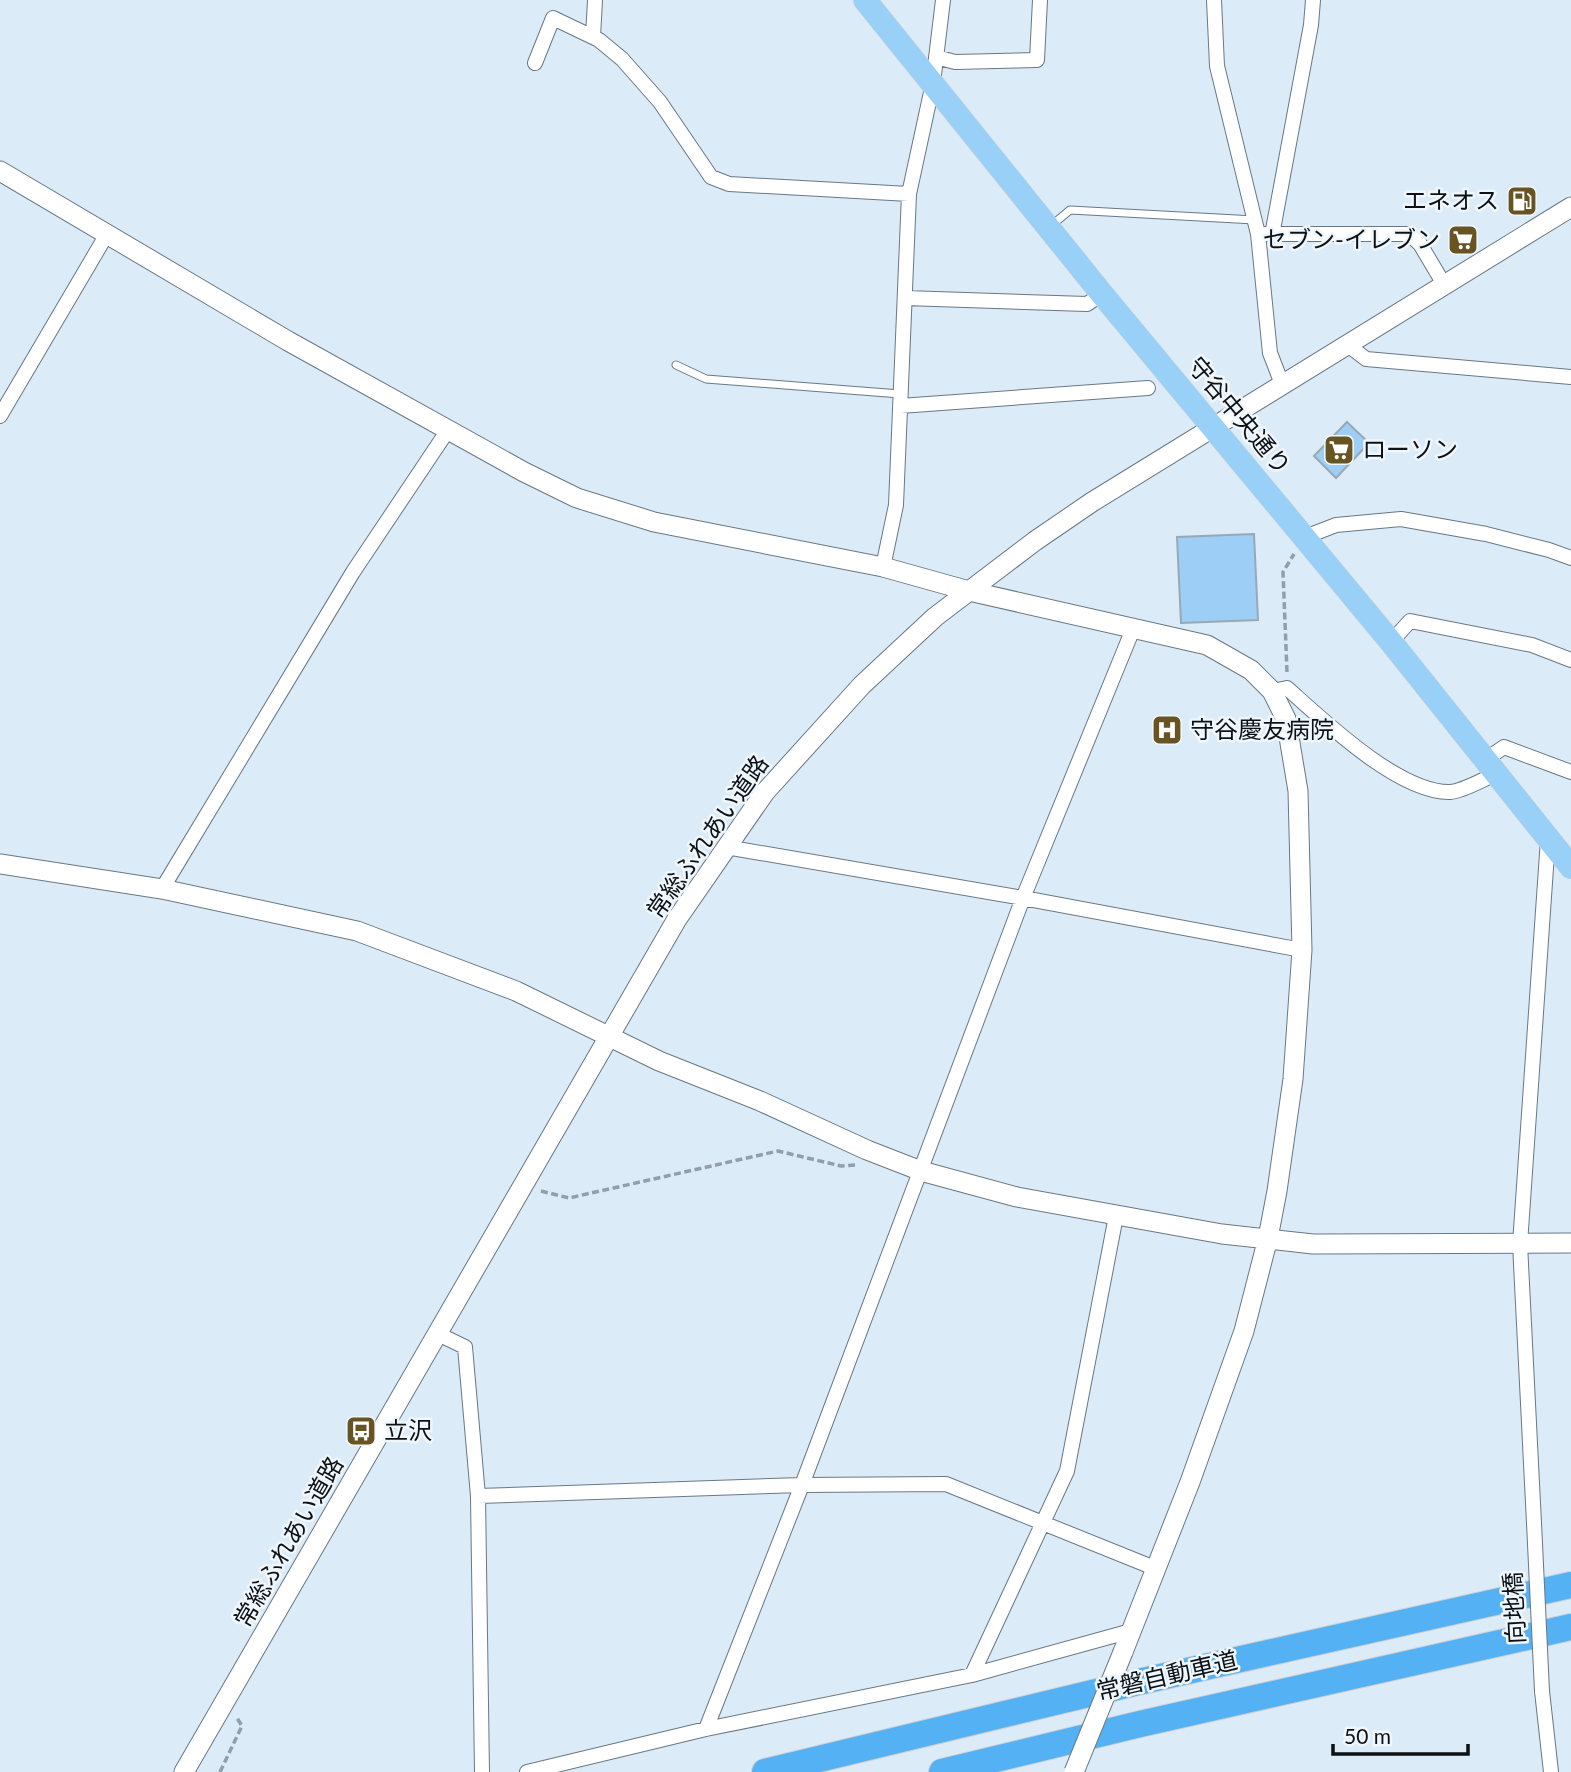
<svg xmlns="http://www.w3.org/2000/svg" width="1571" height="1772" font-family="Lato,'Noto Sans JP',sans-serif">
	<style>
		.building { fill: #9dcff6; stroke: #98a8b4; stroke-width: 2 }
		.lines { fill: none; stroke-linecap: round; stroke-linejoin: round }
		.service-casing { stroke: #697883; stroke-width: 9 }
		.minor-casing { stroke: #697883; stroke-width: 16 }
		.tertiary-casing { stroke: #697883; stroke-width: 21 }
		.primary-casing { stroke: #cecfd0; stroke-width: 24 }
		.motorway-casing { stroke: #cecfd0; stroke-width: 28 }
		.path { stroke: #929fa9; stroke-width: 3.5; stroke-dasharray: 7 3.5; stroke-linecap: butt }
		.service { stroke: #fff; stroke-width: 7 }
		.minor { stroke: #fff; stroke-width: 14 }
		.tertiary { stroke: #fff; stroke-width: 19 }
		.primary { stroke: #98d0f8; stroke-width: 23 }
		.motorway { stroke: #53b1f4; stroke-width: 26 }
		.minor-bridge-casing { stroke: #697883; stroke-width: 16; stroke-linecap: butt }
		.tertiary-bridge-casing { stroke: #697883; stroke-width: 21; stroke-linecap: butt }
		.minor-bridge { stroke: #fff; stroke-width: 14 }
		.tertiary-bridge { stroke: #fff; stroke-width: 19 }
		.labels { text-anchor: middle; stroke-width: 5; stroke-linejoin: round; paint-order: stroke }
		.poi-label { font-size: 24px; fill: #0b1115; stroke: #f0f7fc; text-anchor: start }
		.street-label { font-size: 24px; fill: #0b1115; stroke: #f0f7fc }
	</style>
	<rect width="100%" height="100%" fill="#dbebf8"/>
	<!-- building -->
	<path class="building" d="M1347 422 1369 443 1336 478 1314 456Z
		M1254 534 1258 620 1181 623 1177 537Z"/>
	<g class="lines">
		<!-- service casing -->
		<g class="service-casing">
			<path id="service" d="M1052 225 1070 210 1255 220
				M676 365 706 379 900 394"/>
		</g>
		<!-- minor casing -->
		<g class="minor-casing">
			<path id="minor" d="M1214 0 1217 66 1258 234 1270 353 1282 384
				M593 37 595 0
				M936 57 955 62 1037 60 1040 0
				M535 63 553 18 599 40 622 59 660 102 711 177 729 184 909 194
				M1264 234H1409L1420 244 1445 286
				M1272 235 1311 25 1313 0
				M905 298 1087 304 1102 294
				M1348 345 1366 359 1571 377
				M900 406 1148 388
				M0 416 107 234
				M1305 537 1336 525 1401 519 1486 534 1549 550 1571 558
				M883 567 896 505 909 194 933 83 943 0
				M1391 642 1410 621 1532 645 1571 660
				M1272 691 1287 688C1324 721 1399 793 1450 792 1464 791 1483 779 1496 774
				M1485 760 1504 747 1571 772
				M726 847 1023 898 1302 950
				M162 889 353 572 448 430
				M438 1334 465 1347 478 1496 482 1772
				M478 1496 802 1485 946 1484 1157 1569
				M1534 1523 1520 1244 1548 839
				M972 1675 1067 1471 1116 1216
				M1542 1691 1551 1772
				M706 1729 802 1485 1023 898 1133 629
				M527 1772 706 1729 972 1675 1131 1631"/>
		</g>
		<!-- tertiary casing -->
		<g class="tertiary-casing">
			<path id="tertiary" d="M0 171 288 341 524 472 577 498 654 522 883 567 969 591 1207 645 1251 670 1272 691 1286 719 1298 791 1302 950 1293 1079 1277 1191 1268 1238 1244 1331 1190 1482 1123 1652
				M0 864 162 889 357 931 516 991 659 1061 760 1101 867 1150 921 1171 1017 1197 1222 1234 1313 1244 1571 1243
				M184 1772 677 919 765 792 862 685 935 617 1035 541 1092 502 1571 207"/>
		</g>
		<!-- primary casing -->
		<g class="primary-casing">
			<path id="primary" d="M865 0 1102 294 1391 642 1571 867"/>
		</g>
		<!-- motorway casing -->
		<g class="motorway-casing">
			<path id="motorway" d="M765 1772 1134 1683 1571 1585
				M942 1772 1140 1724 1571 1627"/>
		</g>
		<!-- path -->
		<path class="path" d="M1287 672 1283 572 1294 554
			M541 1191 569 1198 778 1151 841 1166 855 1165
			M220 1772 242 1726 237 1718"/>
		<!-- service -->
		<use href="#service" class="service"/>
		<!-- minor -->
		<use href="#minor" class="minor"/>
		<!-- tertiary -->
		<use href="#tertiary" class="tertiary"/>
		<!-- primary -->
		<use href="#primary" class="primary"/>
		<!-- motorway -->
		<use href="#motorway" class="motorway"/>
		<!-- minor-bridge casing -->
		<g class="minor-bridge-casing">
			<path id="minor-bridge" d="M1534 1523 1542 1691"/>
		</g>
		<!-- tertiary-bridge casing -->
		<g class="tertiary-bridge-casing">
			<path id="tertiary-bridge" d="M1074 1772 1123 1652"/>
		</g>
		<!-- minor-bridge -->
		<use href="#minor-bridge" class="minor-bridge"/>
		<!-- tertiary-bridge -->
		<use href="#tertiary-bridge" class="tertiary-bridge"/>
	</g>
	<!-- icons -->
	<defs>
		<g id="fuel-square" transform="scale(1.575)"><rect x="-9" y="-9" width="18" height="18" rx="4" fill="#675422" stroke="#f0f7fc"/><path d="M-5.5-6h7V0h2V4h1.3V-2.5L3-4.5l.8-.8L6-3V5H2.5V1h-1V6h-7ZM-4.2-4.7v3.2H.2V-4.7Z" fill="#fff"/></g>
		<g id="supermarket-square" transform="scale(1.575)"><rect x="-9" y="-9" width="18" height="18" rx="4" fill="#675422" stroke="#f0f7fc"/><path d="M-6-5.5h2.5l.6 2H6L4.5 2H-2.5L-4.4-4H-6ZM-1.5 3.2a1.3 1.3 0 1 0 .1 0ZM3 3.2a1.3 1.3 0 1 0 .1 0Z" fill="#fff"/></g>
		<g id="hospital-square" transform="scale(1.575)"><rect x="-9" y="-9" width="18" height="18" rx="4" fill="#675422" stroke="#f0f7fc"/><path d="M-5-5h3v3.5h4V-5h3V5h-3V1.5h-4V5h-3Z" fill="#fff"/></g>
		<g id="bus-square" transform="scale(1.575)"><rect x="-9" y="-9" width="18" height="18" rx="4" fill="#675422" stroke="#f0f7fc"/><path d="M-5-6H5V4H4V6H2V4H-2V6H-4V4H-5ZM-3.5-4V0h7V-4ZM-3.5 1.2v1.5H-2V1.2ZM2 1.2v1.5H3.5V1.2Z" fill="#fff"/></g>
	</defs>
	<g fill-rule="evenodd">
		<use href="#fuel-square" x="1522" y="201"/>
		<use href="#supermarket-square" x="1463" y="240"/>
		<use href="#supermarket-square" x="1339" y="450"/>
		<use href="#hospital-square" x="1167" y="730"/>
		<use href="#bus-square" x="361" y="1431"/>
	</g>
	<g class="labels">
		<!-- poi labels -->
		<g class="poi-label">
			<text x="1499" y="209" text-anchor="end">エネオス</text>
			<text x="1440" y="248" text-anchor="end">セブン-イレブン</text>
			<text x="1362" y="458">ローソン</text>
			<text x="1190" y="738">守谷慶友病院</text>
			<text x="384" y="1439">立沢</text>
		</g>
		<!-- street labels -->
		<g class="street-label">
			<text transform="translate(1239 416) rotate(50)" y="8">守谷中央通り</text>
			<text transform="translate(708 837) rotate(-55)" y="8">常総ふれあい道路</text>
			<text transform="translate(289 1542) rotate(-60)" y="8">常総ふれあい道路</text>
			<text transform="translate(1515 1608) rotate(-93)" y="8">向地橋</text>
			<text transform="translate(1167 1676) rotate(-13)" y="8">常磐自動車道</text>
		</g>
	</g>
	<!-- scale -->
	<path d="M1333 1744v10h135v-10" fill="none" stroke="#0b1115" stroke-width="3.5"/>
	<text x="1344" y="1744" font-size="21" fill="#0b1115" stroke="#f0f7fc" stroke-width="5" paint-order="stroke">50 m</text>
</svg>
